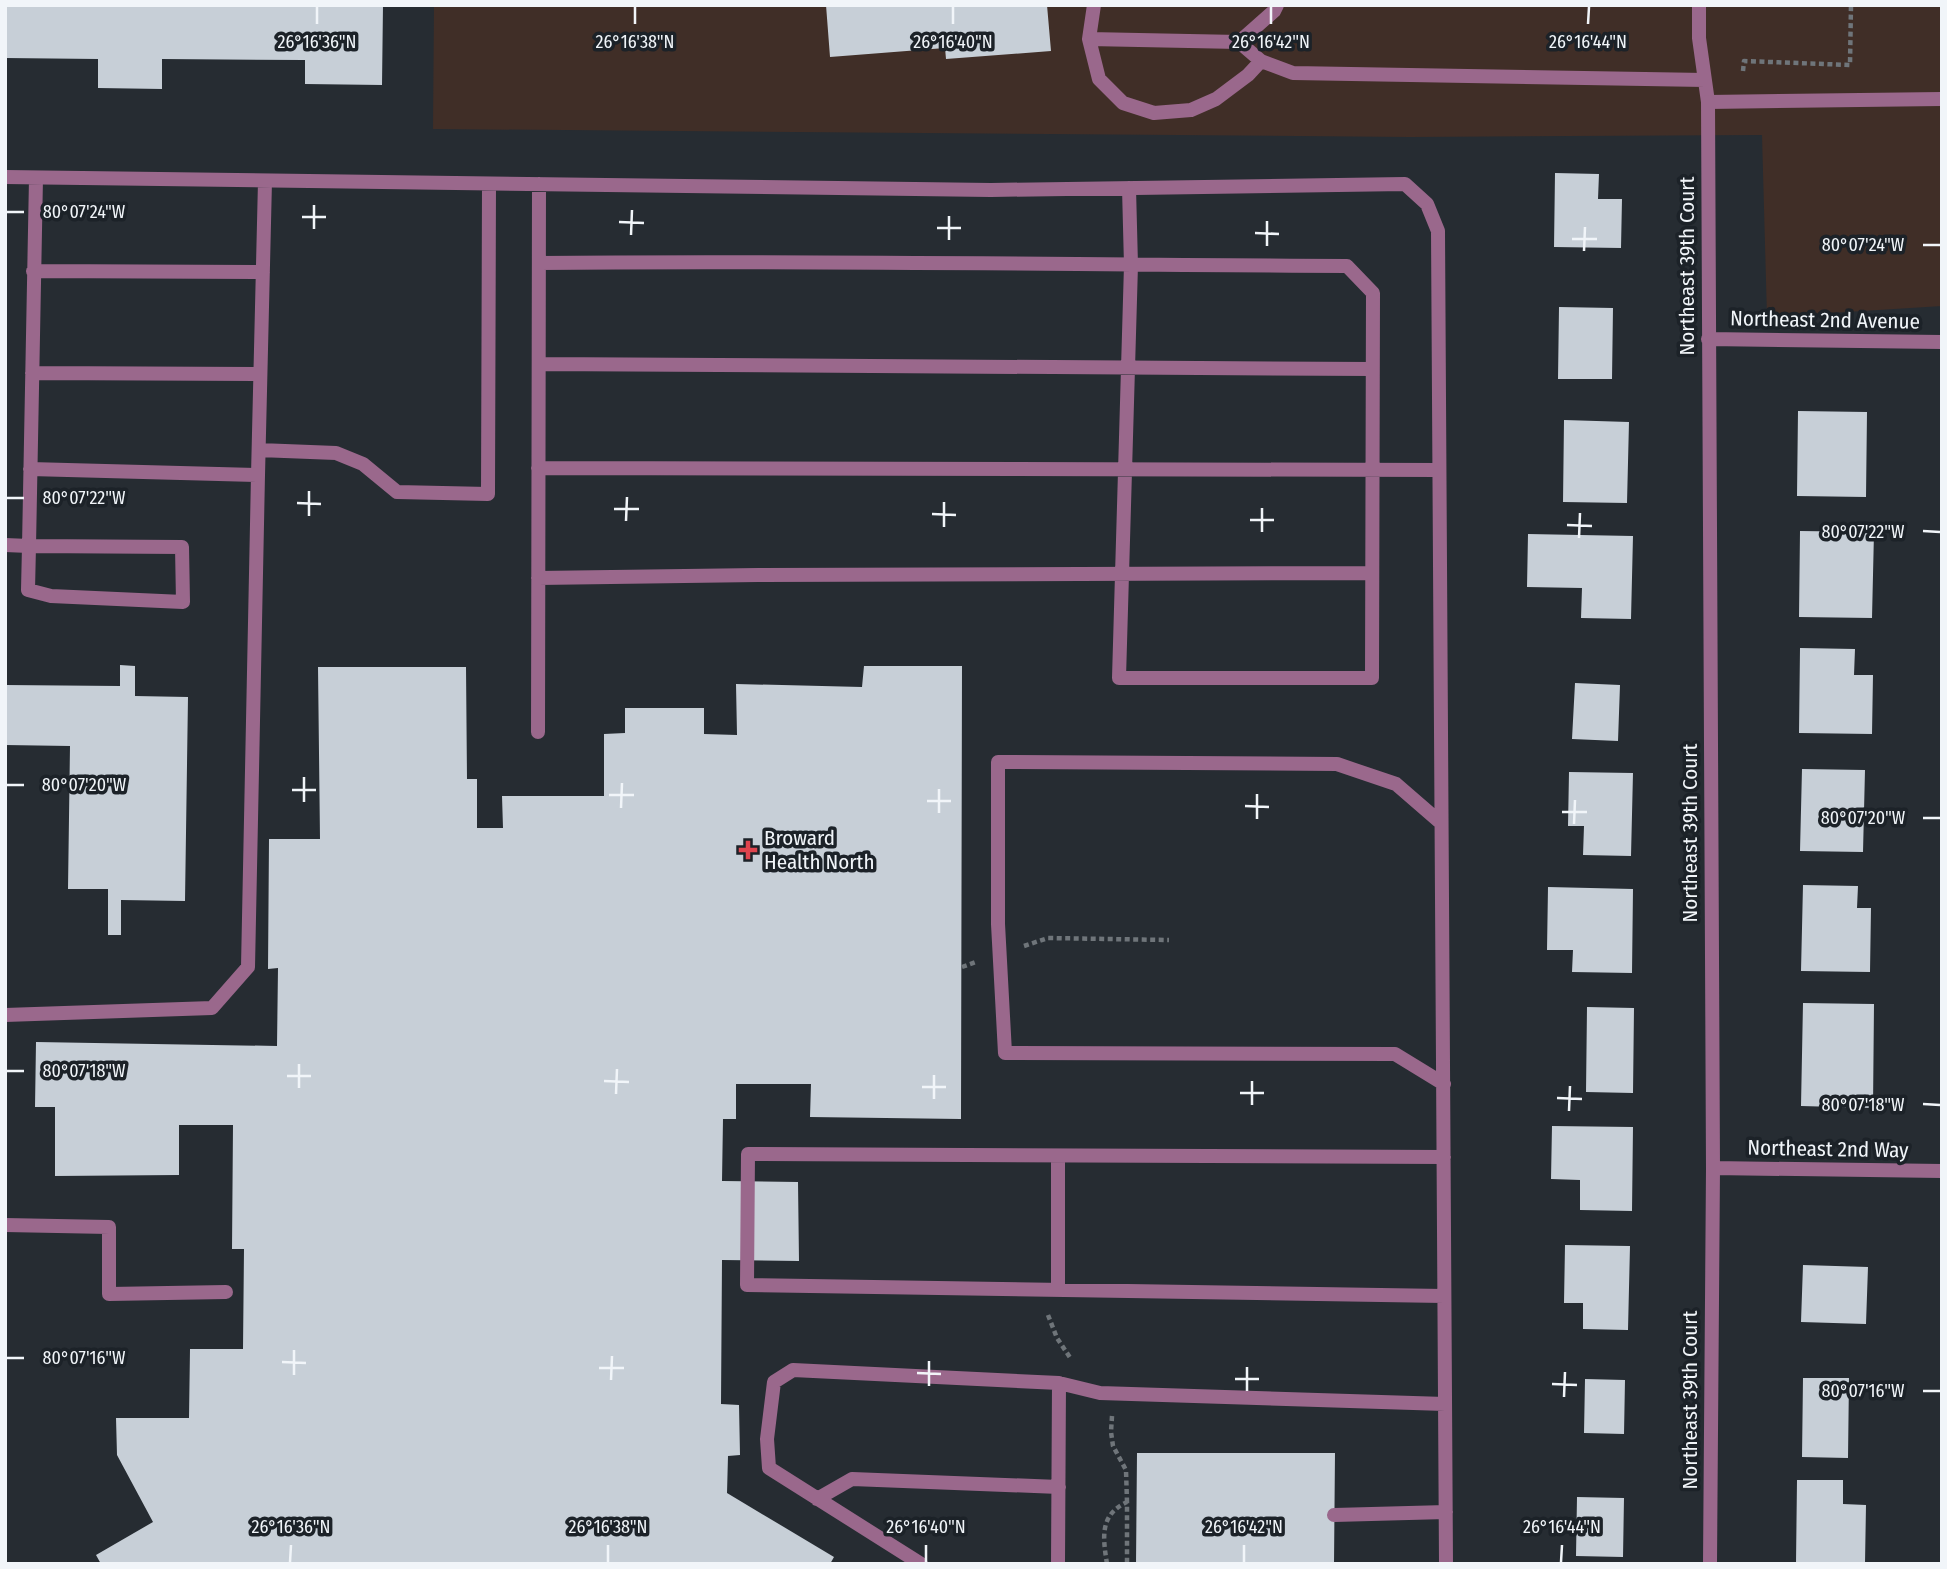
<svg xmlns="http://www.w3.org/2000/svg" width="1947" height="1569" font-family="'Fira Sans Condensed',sans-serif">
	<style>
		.education { fill: #402e27 }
		.building { fill: #c7cfd7 }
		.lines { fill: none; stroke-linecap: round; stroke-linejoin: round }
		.path { stroke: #6f757a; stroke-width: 4.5; stroke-dasharray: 5 3.5; stroke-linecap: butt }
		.lane { stroke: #9a688c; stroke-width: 14 }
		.street { stroke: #9a688c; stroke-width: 14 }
		.ticks { fill: none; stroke: #f1f5f9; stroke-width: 2.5 }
		.health-dot { fill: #e0444e; stroke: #1c2228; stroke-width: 2.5 }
		.labels { text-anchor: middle; stroke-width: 7; stroke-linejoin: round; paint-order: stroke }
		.street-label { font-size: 21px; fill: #f1f5f9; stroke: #1c2228 }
		.poi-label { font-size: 21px; fill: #f1f5f9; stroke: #1c2228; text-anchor: start }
		.ticks-label { font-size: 18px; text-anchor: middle; fill: #f1f5f9; stroke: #1c2228; stroke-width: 7; stroke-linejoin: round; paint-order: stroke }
	</style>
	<rect width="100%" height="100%" fill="#262c32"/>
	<!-- education -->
	<path class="education" d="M434 5H1942V306L1767 317 1762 135 1410 137 433 129Z"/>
	<!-- building -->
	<path class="building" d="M5 5H383L382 85 305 84V60L162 59V89L98 88V59L5 58Z
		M826 5H1047L1051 51 946 59 945 48 830 57Z
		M1555 173 1599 174 1598 199H1622L1621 248 1554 247Z
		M1559 307 1613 308 1612 379H1558Z
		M1798 411 1867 412 1866 497 1797 496Z
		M1564 420 1629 422 1627 503 1563 502Z
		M1800 531 1874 532 1872 618 1799 617Z
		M1528 534 1633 536 1631 619 1581 618 1582 588 1527 587Z
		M1800 648 1855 649 1854 675H1873L1872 734 1799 733Z
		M120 665 135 666V696L188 697 185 901 121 900V935H108V889H68L70 746 5 745V685L120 686Z
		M864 666H962L961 1119 810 1117 811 1084H736V1119H723L722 1181 798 1182 799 1261 722 1260 721 1404 739 1405 740 1455 728 1456 727 1493 834 1557 830 1564H101L96 1555 153 1522 117 1455 116 1418H189L190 1349H243L244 1249H232L233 1125H179V1175L55 1176V1107H35L36 1042 277 1046 278 968 268 969 269 839H320L318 667H466L467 779H477V828H503L502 796H604V734L625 733V708H704V734L737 735 736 684 862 687Z
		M1575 683 1620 685 1618 741 1572 739Z
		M1802 769 1865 770 1863 852 1800 851Z
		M1569 772 1633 773 1631 856 1583 855 1584 826H1568Z
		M1803 885 1858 886 1857 908H1871L1870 972 1801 971Z
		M1548 887 1633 889 1632 973 1572 972 1573 950H1547Z
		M1803 1003 1874 1004 1873 1108 1801 1106Z
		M1587 1007 1634 1008 1633 1093 1586 1092Z
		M1552 1126 1633 1127 1632 1211 1580 1210V1180L1551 1179Z
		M1565 1245 1630 1246 1628 1330 1583 1329V1303H1564Z
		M1803 1265 1868 1267 1866 1324 1801 1322Z
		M1803 1378H1849L1848 1458 1802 1457Z
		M1585 1379 1625 1380 1624 1434 1584 1433Z
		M1137 1453H1335L1334 1564H1136Z
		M1797 1480H1843V1504L1866 1505 1865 1564H1796Z
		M1577 1497 1624 1498 1623 1557 1576 1556Z"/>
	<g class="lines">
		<!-- path -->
		<path class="path" d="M1743 71 1744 61 1850 65 1851 5
			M1024 946 1048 938 1169 940
			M962 967 976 962
			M1048 1315 1057 1338 1071 1359
			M1112 1416 1111 1432 1113 1446 1126 1470 1127 1502
			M1107 1564C1103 1538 1099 1515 1127 1502V1564"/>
		<!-- lane -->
		<path class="lane" d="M1094 5 1089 39 1099 79 1123 103 1154 113 1191 110 1216 99 1248 75 1261 61
			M1699 5V38L1708 102 1942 99
			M1089 39 1239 42 1261 61 1293 73 1705 80
			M1239 42 1274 11 1277 5
			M5 177 991 190 1405 184 1427 204 1438 231 1446 1564
			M539 263C808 260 1077 265 1347 266L1373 293 1372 678H1119L1131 265 1129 188
			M33 271 263 272
			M539 364 1372 369
			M32 373 260 374
			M259 450 336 453 363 464 397 492 488 494 489 184
			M538 468 1439 470
			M258 475 265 181
			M5 545 29 546 36 178
			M29 546 182 547 183 602 51 596 28 590Z
			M538 578 758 575 1372 573
			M538 732 539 184
			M1441 823 1396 784 1337 764 998 762V924L1005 1053 1395 1054 1444 1084
			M5 1015 212 1008 248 967 258 475 30 469
			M1444 1157 748 1154 747 1285 1444 1296
			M5 1225 109 1227V1294L226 1292
			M1058 1290V1156
			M817 1499 852 1479 1059 1487
			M1334 1515 1446 1512
			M921 1564 769 1468 767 1439 774 1382 793 1370 1059 1383 1100 1393 1445 1404
			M1058 1564 1059 1383"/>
		<!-- street -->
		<path class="street" d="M1708 102 1713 1168 1710 1564
			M1708 339 1942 342
			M1713 1168 1942 1171"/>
	</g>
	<!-- ticks -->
	<path class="ticks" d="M317 24V7M635 24V7M953 24V7M1271 24V7M1588 24 1589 7M7 212H24M302 217H326M619 222 644 223M937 228H961M314 229V205M1255 233 1279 234M631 235 632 210M1572 239H1597M949 240V216M1923 245H1940M1267 246V221M1584 251 1585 227M7 498H24M297 503 321 504M614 509H639M932 514 956 515M309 516V491M1250 520H1274M626 521 627 497M1567 525 1592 526M944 527V502M1923 531 1940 532M1262 532V508M1579 538 1580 513M7 785H24M292 790H316M609 795H634M927 801H951M304 802V777M1245 806 1269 807M621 808 622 783M1562 812H1587M939 813V789M1923 818H1940M1257 819V794M1574 824 1575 800M7 1071H24M287 1076H311M604 1081 629 1082M922 1087H946M299 1088V1064M1240 1093H1264M616 1094 617 1069M1557 1098 1582 1099M934 1099V1075M1923 1104 1940 1105M1252 1105V1081M1569 1111 1570 1086M7 1358H24M282 1362 306 1363M599 1368H624M917 1373 941 1374M294 1375V1350M1235 1379H1259M611 1380 612 1356M1552 1384 1577 1385M929 1386V1361M1247 1391V1367M1923 1391H1940M1564 1397 1565 1372M290 1562 291 1545M608 1562V1545M926 1562V1545M1244 1562V1545M1561 1562 1562 1545"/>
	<!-- markers -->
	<path class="health-dot" d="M744.5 839.5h7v7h7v7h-7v7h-7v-7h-7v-7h7z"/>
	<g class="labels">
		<!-- street labels -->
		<g class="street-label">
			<text transform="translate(1687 266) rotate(-90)" y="7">Northeast 39th Court</text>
			<text transform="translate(1825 320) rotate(1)" y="7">Northeast 2nd Avenue</text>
			<text transform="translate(1690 833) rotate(-90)" y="7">Northeast 39th Court</text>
			<text transform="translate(1828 1149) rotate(1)" y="7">Northeast 2nd Way</text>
			<text transform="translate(1690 1400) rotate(-90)" y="7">Northeast 39th Court</text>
		</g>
		<!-- poi labels -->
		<g class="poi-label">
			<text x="764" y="845">Broward<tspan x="764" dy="24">Health North</tspan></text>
		</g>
	</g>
	<g class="ticks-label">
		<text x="317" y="48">26°16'36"N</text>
		<text x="635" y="48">26°16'38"N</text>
		<text x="953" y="48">26°16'40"N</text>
		<text x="1271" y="48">26°16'42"N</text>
		<text x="1588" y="48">26°16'44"N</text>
		<text x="84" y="218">80°07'24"W</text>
		<text x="1863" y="251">80°07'24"W</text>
		<text x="84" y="504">80°07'22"W</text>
		<text x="1863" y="538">80°07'22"W</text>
		<text x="84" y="791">80°07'20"W</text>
		<text x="1863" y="824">80°07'20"W</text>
		<text x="84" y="1077">80°07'18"W</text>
		<text x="1863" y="1111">80°07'18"W</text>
		<text x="84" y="1364">80°07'16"W</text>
		<text x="1863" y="1397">80°07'16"W</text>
		<text x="291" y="1533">26°16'36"N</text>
		<text x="608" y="1533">26°16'38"N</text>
		<text x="926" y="1533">26°16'40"N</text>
		<text x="1244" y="1533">26°16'42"N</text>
		<text x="1562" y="1533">26°16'44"N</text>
	</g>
	<!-- border -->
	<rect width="1947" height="1569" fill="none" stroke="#f1f5f9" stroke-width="14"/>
</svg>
